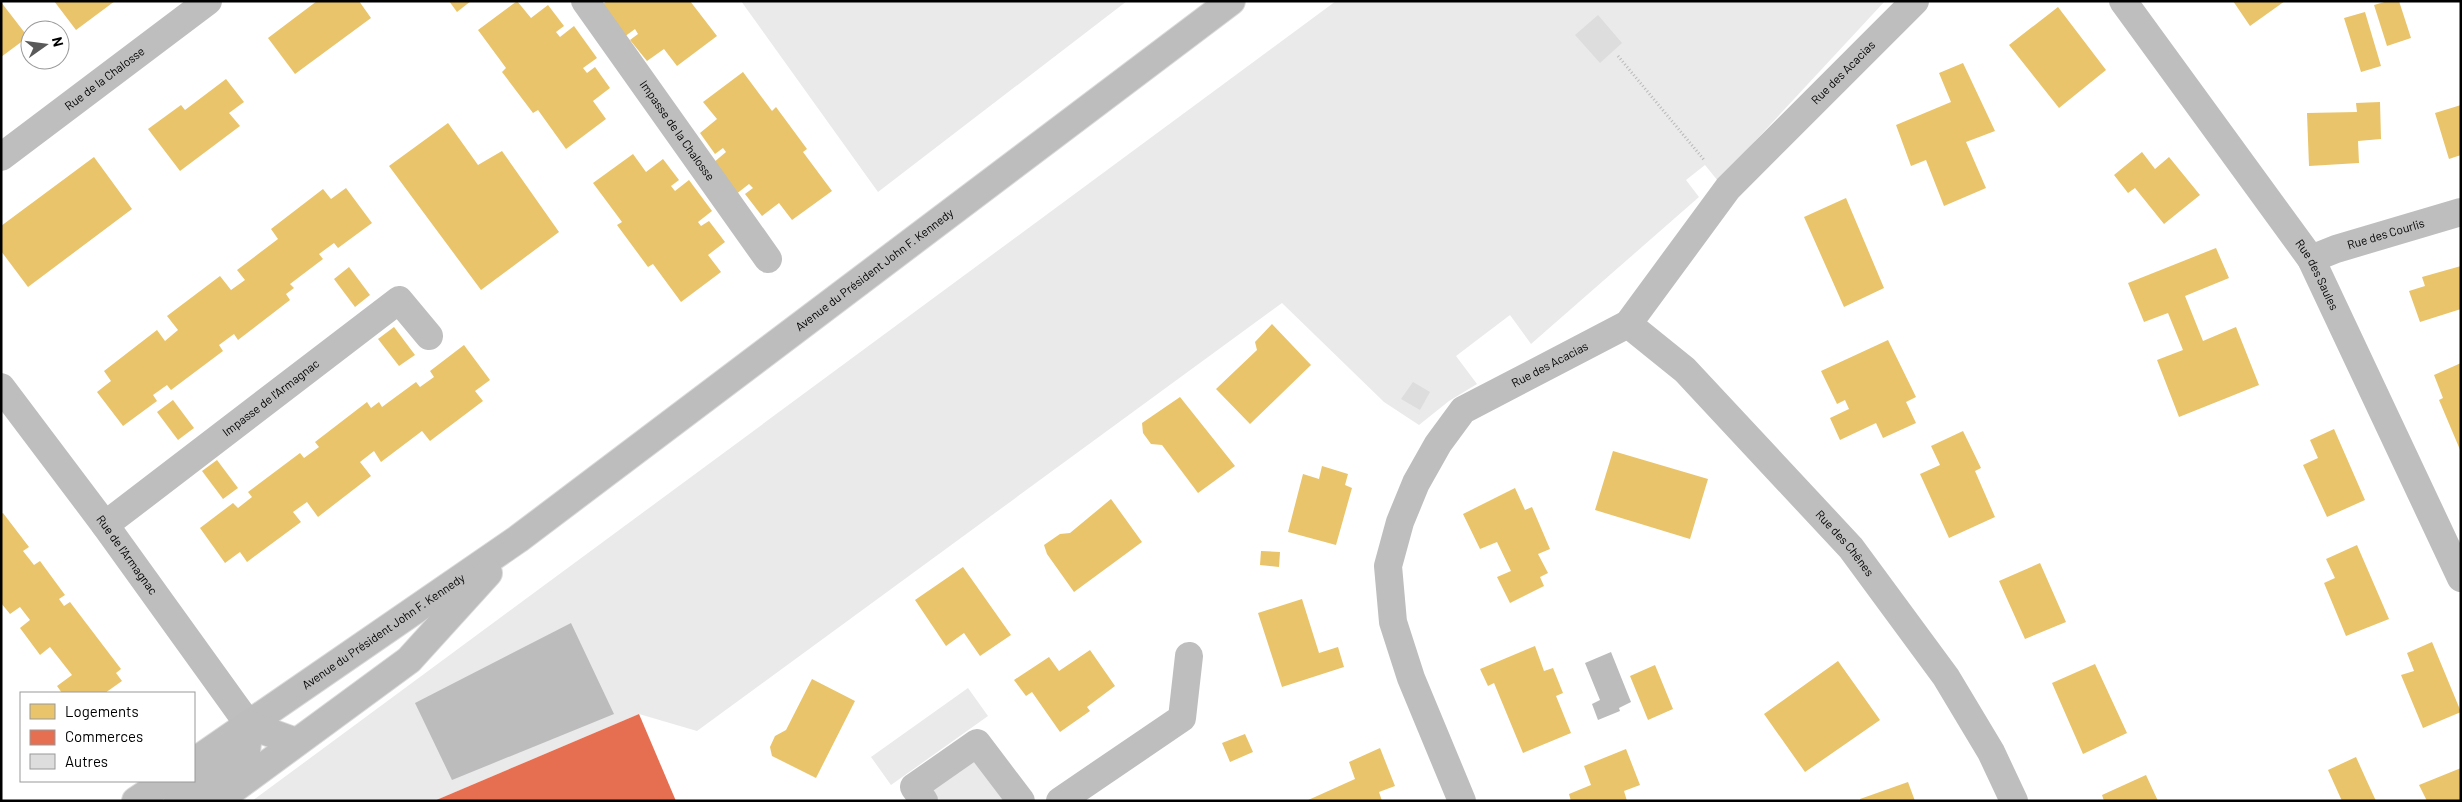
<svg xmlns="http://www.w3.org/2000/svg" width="2462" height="802" font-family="Barlow,sans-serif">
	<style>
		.green { fill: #eaeaea }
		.water { fill: #bcbcbc }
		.homes { fill: #e9c46a }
		.shops { fill: #e76f51 }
		.building { fill: #ddd }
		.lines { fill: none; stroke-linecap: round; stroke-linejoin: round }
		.major-casing { stroke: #dbdbdb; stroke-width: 30 }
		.path { stroke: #b8b8b8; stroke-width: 3; stroke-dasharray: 1 2.5; stroke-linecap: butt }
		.minor { stroke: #bebebe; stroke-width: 28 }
		.major { stroke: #bdbdbd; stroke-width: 28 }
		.labels { text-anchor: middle; stroke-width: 5; stroke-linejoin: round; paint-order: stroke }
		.street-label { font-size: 12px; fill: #000; stroke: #fff }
	</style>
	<rect width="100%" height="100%" fill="#fff"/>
	<!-- green -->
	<path class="green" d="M741 1H1127L878 192Z
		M1336 1H1885L1718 181 1705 165 1686 180 1699 197 1531 344 1510 315 1456 356 1477 384 1449 401 1419 425 1384 402 1282 303 697 731 639 714 434 801H252Z
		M968 688 988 716 891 785 871 757Z
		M972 760 981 761 1011 801H933L932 789Z"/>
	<!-- water -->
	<path class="water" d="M571 623 614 714 452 780 415 703Z
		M1611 652 1631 702 1619 708 1620 711 1598 720 1592 704 1600 700 1585 663Z"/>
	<!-- homes -->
	<path class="homes" d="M54 1H115L76 30Z
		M317 1H359L371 18 295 74 268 38Z
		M449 1H471L457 12Z
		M517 1 531 18 548 5 564 26 556 32 560 37 574 26 597 58 583 68 587 73 595 67 610 88 593 101 606 119 566 149 538 110 533 113 502 72 506 68 478 30Z
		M607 1H690L717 36 677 66 664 49 647 61 630 40 638 34 635 29 620 40 597 8Z
		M2233 1H2285L2250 26Z
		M2388 1H2399L2411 38 2387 46 2374 5Z
		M1 2 28 37 1 57Z
		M2058 7 2106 70 2059 108 2009 45Z
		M2365 12 2381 66 2361 72 2344 18Z
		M1963 63 1995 131 1966 142 1986 188 1944 206 1926 160 1911 166 1896 125 1951 102 1939 73Z
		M743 72 772 111 776 107 807 149 803 152 832 191 792 220 779 203 762 216 745 194 753 188 749 184 735 195 713 163 726 152 723 148 715 154 700 133 717 119 703 102Z
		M226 79 244 102 229 113 240 126 180 171 148 129 181 105 185 110Z
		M2380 102 2381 139 2358 141 2359 163 2309 166 2307 113 2357 112 2356 103Z
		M2461 105V155L2449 159 2435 113Z
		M448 123 478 165 502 151 559 232 481 290 389 166Z
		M2142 152 2155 169 2169 157 2200 195 2164 224 2135 188 2128 193 2114 175Z
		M633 154 646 172 663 159 679 180 671 186 675 191 689 180 712 211 698 222 701 226 709 221 725 242 708 255 721 272 681 302 653 264 648 267 617 225 622 222 593 183Z
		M94 157 132 209 28 287 1 251V226Z
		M346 188 372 223 338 248 334 243 319 254 323 259 290 284 294 288 286 294 290 300 238 340 234 334 219 345 223 351 171 390 167 385 153 395 157 401 123 426 97 392 111 381 104 371 157 330 165 341 178 330 167 316 220 276 231 290 245 280 237 270 278 239 271 229 323 189 331 199Z
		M1846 198 1884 288 1844 307 1804 217Z
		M2216 248 2229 278 2185 296 2203 341 2236 327 2259 385 2179 417 2157 360 2183 350 2168 313 2144 322 2128 283Z
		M2461 266V309L2420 322 2409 291 2425 286 2422 277Z
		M349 267 370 295 355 307 334 279Z
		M1272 324 1311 365 1250 424 1216 389 1257 350 1255 342Z
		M394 327 415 355 399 366 378 339Z
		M1888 340 1916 397 1906 402 1916 423 1883 438 1876 423 1840 440 1830 418 1849 409 1845 400 1837 404 1821 371Z
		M464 345 490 380 475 391 483 401 430 441 422 431 381 462 374 451 360 462 371 476 318 517 307 502 293 512 301 522 247 562 240 552 225 563 200 528 233 503 238 508 252 497 248 492 300 453 304 458 319 447 315 442 367 402 371 408 379 402 382 407 416 382 420 387 434 377 430 371Z
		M2461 363V452L2439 400 2443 398 2434 375Z
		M1180 397 1235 466 1198 493 1162 445 1151 444 1143 433 1142 423Z
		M173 400 194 428 178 440 157 412Z
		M2334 429 2365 500 2327 517 2303 465 2318 458 2310 440Z
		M1963 431 1981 468 1975 471 1995 517 1949 538 1920 474 1940 465 1931 446Z
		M1613 451 1708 479 1690 539 1595 510Z
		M217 460 238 488 223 499 202 471Z
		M1322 466 1348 474 1345 485 1352 488 1336 545 1288 532 1303 474 1319 479Z
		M1515 488 1525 510 1532 507 1550 549 1538 554 1548 573 1540 577 1544 586 1510 603 1497 577 1511 571 1497 542 1480 549 1463 514Z
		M1111 499 1142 542 1074 592 1047 554 1044 545 1060 534 1070 533Z
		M3 513 29 547 23 551 34 565 40 561 65 595 59 599 64 606 70 602 121 669 116 673 122 681 105 693H62L57 686 72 675 50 647 40 655 20 628 30 620 20 607 10 614 1 603V514Z
		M2357 545 2389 619 2346 636 2324 583 2335 578 2326 559Z
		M1261 551 1280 552 1279 567 1260 565Z
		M2040 563 2066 622 2025 639 1999 581Z
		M963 567 1011 635 980 656 964 633 946 646 915 600Z
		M1302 599 1319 653 1338 647 1344 667 1282 687 1258 613Z
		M2432 642 2461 712 2423 728 2401 675 2414 671 2407 653Z
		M1535 646 1544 671 1553 668 1563 693 1556 696 1571 733 1523 753 1494 683 1488 686 1480 669Z
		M1090 650 1115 686 1087 707 1090 711 1060 732 1032 692 1026 696 1014 680 1049 657 1059 671Z
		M1838 661 1880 720 1805 772 1764 714Z
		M2095 664 2127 733 2083 754 2052 683Z
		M1655 665 1673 709 1648 720 1630 676Z
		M812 679 855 701 816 778 772 756 770 747 775 736 786 730Z
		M1245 734 1253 752 1230 762 1222 743Z
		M1380 748 1395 786 1379 792 1382 801H1306L1355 779 1349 762Z
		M1626 749 1640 785 1624 791 1627 801H1571L1569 794 1591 785 1584 766Z
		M2356 757 2365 777 2376 801H2342L2337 790 2328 770Z
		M2461 768V801H2427L2419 785Z
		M2146 775 2158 801H2104L2102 795Z
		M1908 782 1915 801H1860V799Z"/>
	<!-- shops -->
	<path class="shops" d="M639 714 676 801H434Z"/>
	<!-- building -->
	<path class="building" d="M1598 15 1622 43 1600 63 1575 35Z
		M1413 382 1430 392 1420 410 1401 399Z"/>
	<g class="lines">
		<!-- major casing -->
		<g class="major-casing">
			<g id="major">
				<path id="s9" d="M194 762 518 539 1231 1"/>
				<path d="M136 801 166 781"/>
				<path d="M178 801 246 752 249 725 296 742"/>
				<path d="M217 801 409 660 488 573"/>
			</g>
		</g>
		<!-- path -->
		<path class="path" d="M1618 56 1705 161"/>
		<!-- minor -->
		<g class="minor">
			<path id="s1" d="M585 1 768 259"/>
			<path id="s2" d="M2123 1 2311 259 2461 578"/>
			<path id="s3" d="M1 157 208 1"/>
			<path id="s4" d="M2311 259 2336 249 2461 212"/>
			<path id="s5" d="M1628 324 1685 370 1851 548 1946 677 1991 752 2014 801"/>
			<path id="s6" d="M1 387 105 525 249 725"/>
			<path id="s7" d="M105 525 399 300 429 336"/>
			<path d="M924 801 914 787 977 743 1021 801"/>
			<path d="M1060 801 1182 718 1189 656"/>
			<path id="s8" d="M1462 801 1411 678 1393 622 1388 566 1400 522 1416 483 1438 444 1463 410 1628 324 1728 188 1915 1"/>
		</g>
		<!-- major -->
		<use href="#major" class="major"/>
	</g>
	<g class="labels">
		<!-- street labels -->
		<g class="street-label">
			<text dy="4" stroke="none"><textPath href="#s8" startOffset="941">Rue des Acacias</textPath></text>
			<text dy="4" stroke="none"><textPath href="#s3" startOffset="130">Rue de la Chalosse</textPath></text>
			<text dy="4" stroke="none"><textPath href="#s1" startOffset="159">Impasse de la Chalosse</textPath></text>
			<text dy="4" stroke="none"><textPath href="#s4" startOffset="79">Rue des Courlis</textPath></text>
			<text dy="4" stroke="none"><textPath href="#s9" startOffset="840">Avenue du Président John F. Kennedy</textPath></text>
			<text dy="4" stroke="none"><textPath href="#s2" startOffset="336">Rue des Saules</textPath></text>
			<text dy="4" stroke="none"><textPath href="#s8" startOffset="521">Rue des Acacias</textPath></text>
			<text dy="4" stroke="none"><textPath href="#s7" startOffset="209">Impasse de l'Armagnac</textPath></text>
			<text dy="4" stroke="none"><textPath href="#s5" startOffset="309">Rue des Chênes</textPath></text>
			<text dy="4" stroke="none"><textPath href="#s6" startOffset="210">Rue de l'Armagnac</textPath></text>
			<text dy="4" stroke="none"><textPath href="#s9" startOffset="230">Avenue du Président John F. Kennedy</textPath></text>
		</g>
	</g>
	<!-- border -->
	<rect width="2462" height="802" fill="none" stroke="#000000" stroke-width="5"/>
	<!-- legend -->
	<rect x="20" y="692" width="175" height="90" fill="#ffffff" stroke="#999999"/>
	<rect x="30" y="704" width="25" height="15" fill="#e9c46a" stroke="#999999"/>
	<text x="65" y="717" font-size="15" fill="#000000">Logements</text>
	<rect x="30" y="730" width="25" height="15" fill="#e76f51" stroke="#999999"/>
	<text x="65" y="742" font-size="15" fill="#000000">Commerces</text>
	<rect x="30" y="754" width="25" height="15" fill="#dddddd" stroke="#999999"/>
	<text x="65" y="767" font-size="15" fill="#000000">Autres</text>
	<!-- north arrow -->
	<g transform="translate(45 45) rotate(76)"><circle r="24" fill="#ffffff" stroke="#999999"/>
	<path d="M0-4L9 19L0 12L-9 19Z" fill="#595959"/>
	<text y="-8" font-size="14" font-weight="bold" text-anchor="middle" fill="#000000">N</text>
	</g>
</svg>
